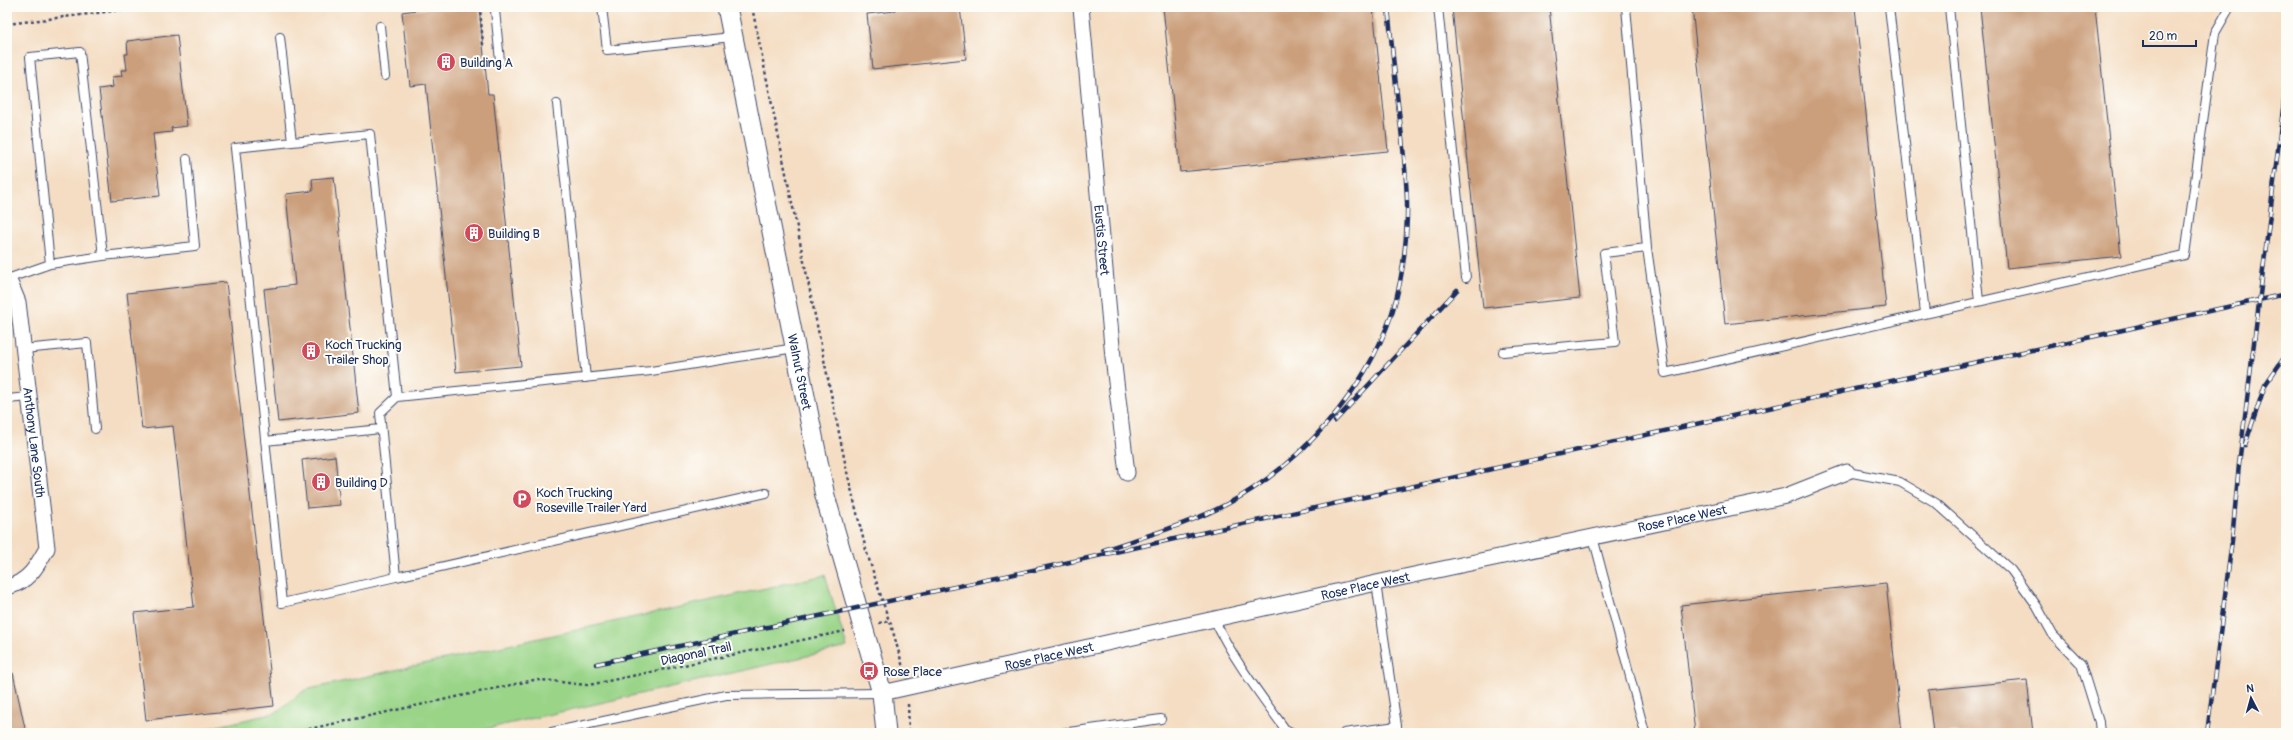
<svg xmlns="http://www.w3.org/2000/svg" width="2293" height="740" font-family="Pangolin,sans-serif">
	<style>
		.green { fill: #99d487; stroke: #5a8272 }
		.building { fill: #cb9f7c }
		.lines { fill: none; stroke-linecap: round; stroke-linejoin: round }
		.service-casing { stroke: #3c496d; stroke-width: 10 }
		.minor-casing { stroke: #3c496d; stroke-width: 17 }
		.tertiary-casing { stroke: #3c496d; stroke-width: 21 }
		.path { stroke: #3c496d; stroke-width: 2.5; stroke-dasharray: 3 3; stroke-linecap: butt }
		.service { stroke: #fff; stroke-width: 8 }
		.minor { stroke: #fff; stroke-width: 15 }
		.tertiary { stroke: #fff; stroke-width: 19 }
		.rail-casing { stroke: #1b2f5e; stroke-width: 4.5 }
		.rail { stroke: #fdfcf7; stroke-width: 3; stroke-dasharray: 9; stroke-linecap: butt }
		.labels { text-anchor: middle; stroke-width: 4; stroke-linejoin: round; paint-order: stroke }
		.poi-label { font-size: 13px; fill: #1b2f5e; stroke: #fdfcf7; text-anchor: start }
		.street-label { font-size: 13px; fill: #1b2f5e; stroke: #fdfcf7 }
	</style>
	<rect width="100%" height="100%" fill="#fdfcf7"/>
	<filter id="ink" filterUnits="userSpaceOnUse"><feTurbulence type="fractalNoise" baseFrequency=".025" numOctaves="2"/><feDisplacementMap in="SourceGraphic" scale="8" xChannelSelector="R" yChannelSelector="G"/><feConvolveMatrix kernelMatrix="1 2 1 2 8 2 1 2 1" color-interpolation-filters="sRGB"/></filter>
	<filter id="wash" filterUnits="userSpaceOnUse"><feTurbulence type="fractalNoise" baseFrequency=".012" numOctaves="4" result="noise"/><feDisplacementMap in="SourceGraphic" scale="16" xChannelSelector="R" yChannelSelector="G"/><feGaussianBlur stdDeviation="0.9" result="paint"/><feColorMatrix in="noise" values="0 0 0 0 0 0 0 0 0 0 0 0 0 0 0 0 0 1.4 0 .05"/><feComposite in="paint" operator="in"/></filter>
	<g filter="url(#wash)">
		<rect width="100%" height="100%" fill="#f4ddc2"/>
		<!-- green -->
		<path class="green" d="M825 575 847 647 468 733H188L275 713 305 690Z"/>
		<g id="blocks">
			<!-- building -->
			<path class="building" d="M439 7H479L488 94H493L521 366 456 372 426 84 410 86 402 12Z
				M894 7H960L966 59 873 69 867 14 895 11Z
				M1163 7H1373L1388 151 1180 172Z
				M1452 7H1549L1580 298 1483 308Z
				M1692 7H1855L1886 307 1725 324Z
				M1980 7H2095L2121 256 2007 268Z
				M177 35 187 126 171 128 172 132 153 134 160 196 112 201 99 89 113 87 112 77 122 76 121 70H127L125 54H128L127 41Z
				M334 177 359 413 278 422 264 289 295 285 286 194 313 191 312 179Z
				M226 282 274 706 146 720 134 613 194 607 173 426 142 429 127 293Z
				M335 456 340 505 307 508 302 460Z
				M1886 583 1902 733H1695L1681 605Z
				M13 673 26 733H7V674Z
				M2027 680 2033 733H1933L1928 690Z"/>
		</g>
	</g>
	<g filter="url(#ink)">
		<use href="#blocks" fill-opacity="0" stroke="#3c496d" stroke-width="1"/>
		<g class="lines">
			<!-- service casing -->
			<g class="service-casing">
				<path id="service" d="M602 7 607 50 732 37
					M1438 7 1466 278
					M1626 7 1647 248 1665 373 2185 255 2215 33 2230 7
					M1889 7 1925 313
					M1949 7 1979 301
					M495 10 500 61
					M380 26 385 76
					M280 37 292 142
					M557 104 586 378
					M103 256 195 246 187 159
					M7 279 50 264 103 256 80 52 30 57 50 264
					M23 349 87 343 95 429
					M1503 352 1615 342 1604 253 1647 248
					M397 397 370 134 235 148 282 603 396 577 380 413 397 397 651 371 795 348
					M7 399 29 397
					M265 441 381 429
					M1847 472 1900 482 1936 503 2011 570 2037 606 2053 635 2081 664 2099 722 2100 733
					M1593 537 1645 733
					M396 577 766 493
					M1214 619C1233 659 1259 693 1285 729L1293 733
					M547 733 726 695 882 693
					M1062 733 1161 719
					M1344 733 1397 726 1376 583"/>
			</g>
			<!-- minor casing -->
			<g class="minor-casing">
				<g id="minor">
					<path id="s1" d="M1081 7 1113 357 1127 473"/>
					<path id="s2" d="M7 280 11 285 18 302 47 548C37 566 29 582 7 587"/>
					<path id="s3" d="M882 693 1381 582 1786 496 1847 472"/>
				</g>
			</g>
			<!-- tertiary casing -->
			<g class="tertiary-casing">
				<g id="tertiary">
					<path id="s4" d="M727 7 825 496 882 693 886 733"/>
				</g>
			</g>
			<!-- path -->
			<path class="path" d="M752 7 847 472 866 550 889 621
				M7 24 146 7
				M483 45 480 9H484
				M879 623 890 621 904 671
				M908 704 909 733
				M291 733 534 680C553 680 570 684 589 685L845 631"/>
			<!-- service -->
			<use href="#service" class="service"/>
			<!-- minor -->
			<use href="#minor" class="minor"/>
			<!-- tertiary -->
			<use href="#tertiary" class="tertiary"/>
			<!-- rail casing -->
			<g class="rail-casing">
				<path id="rail" d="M1335 421 1457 290
					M2245 445 2265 385 2286 355
					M1104 550C1145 536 1190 524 1229 503 1301 464 1365 392 1392 313 1402 282 1406 249 1407 217 1408 187 1404 158 1401 129 1396 88 1392 48 1388 7
					M596 664 1038 569 2286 294
					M2207 733 2232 541 2239 464 2286 85"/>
			</g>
			<!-- rail -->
			<use href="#rail" class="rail"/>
		</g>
	</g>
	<!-- icons -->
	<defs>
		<g id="building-disc" transform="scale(1)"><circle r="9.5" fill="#d1495b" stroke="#fdfcf7"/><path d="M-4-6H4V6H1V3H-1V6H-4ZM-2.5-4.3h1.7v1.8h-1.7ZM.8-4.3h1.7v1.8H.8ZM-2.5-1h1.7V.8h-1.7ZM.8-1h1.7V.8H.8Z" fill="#fff"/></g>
		<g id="parking-disc" transform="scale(1)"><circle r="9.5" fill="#d1495b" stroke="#fdfcf7"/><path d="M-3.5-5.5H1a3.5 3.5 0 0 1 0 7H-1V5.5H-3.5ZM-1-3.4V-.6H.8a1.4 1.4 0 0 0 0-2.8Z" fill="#fff"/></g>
		<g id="bus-disc" transform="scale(1)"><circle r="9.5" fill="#d1495b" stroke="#fdfcf7"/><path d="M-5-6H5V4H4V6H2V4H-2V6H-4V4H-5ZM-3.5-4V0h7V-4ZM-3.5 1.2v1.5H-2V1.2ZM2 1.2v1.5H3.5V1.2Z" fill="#fff"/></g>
	</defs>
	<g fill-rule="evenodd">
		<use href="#building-disc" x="446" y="62"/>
		<use href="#building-disc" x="474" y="233"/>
		<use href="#building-disc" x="311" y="351"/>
		<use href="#building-disc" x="321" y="482"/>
		<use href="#parking-disc" x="522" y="499"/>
		<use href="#bus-disc" x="869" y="671"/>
	</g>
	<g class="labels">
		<!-- poi labels -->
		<g class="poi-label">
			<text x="460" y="67">Building A</text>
			<text x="488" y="238">Building B</text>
			<text x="325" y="349">Koch Trucking<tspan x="325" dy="15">Trailer Shop</tspan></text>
			<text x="335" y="487">Building D</text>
			<text x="536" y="497">Koch Trucking<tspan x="536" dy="15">Roseville Trailer Yard</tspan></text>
			<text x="883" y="676">Rose Place</text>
		</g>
		<!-- street labels -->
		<g class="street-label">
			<text dy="5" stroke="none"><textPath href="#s1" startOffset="234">Eustis Street</textPath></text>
			<text dy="5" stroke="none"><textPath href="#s4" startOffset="372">Walnut Street</textPath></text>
			<text dy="5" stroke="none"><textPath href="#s2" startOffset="166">Anthony Lane South</textPath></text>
			<text dy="5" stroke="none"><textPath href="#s3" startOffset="819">Rose Place West</textPath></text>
			<text dy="5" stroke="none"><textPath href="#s3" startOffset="495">Rose Place West</textPath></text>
			<text transform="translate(696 653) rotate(-12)" y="5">Diagonal Trail</text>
			<text dy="5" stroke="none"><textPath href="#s3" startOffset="171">Rose Place West</textPath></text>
		</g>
	</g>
	<!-- margin -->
	<rect width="2293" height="740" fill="none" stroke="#fdfcf7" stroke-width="24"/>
	<!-- north arrow -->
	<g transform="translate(2251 698) rotate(354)" stroke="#fdfcf7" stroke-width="3" paint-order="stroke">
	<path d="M0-3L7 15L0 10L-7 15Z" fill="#1b2f5e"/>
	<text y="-6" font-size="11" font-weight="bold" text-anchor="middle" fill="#1b2f5e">N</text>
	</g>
	<!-- scale -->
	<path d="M2143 40v6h53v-6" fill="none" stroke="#1b2f5e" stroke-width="2"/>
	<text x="2149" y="40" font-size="12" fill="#1b2f5e" stroke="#fdfcf7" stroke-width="3" paint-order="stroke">20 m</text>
</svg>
